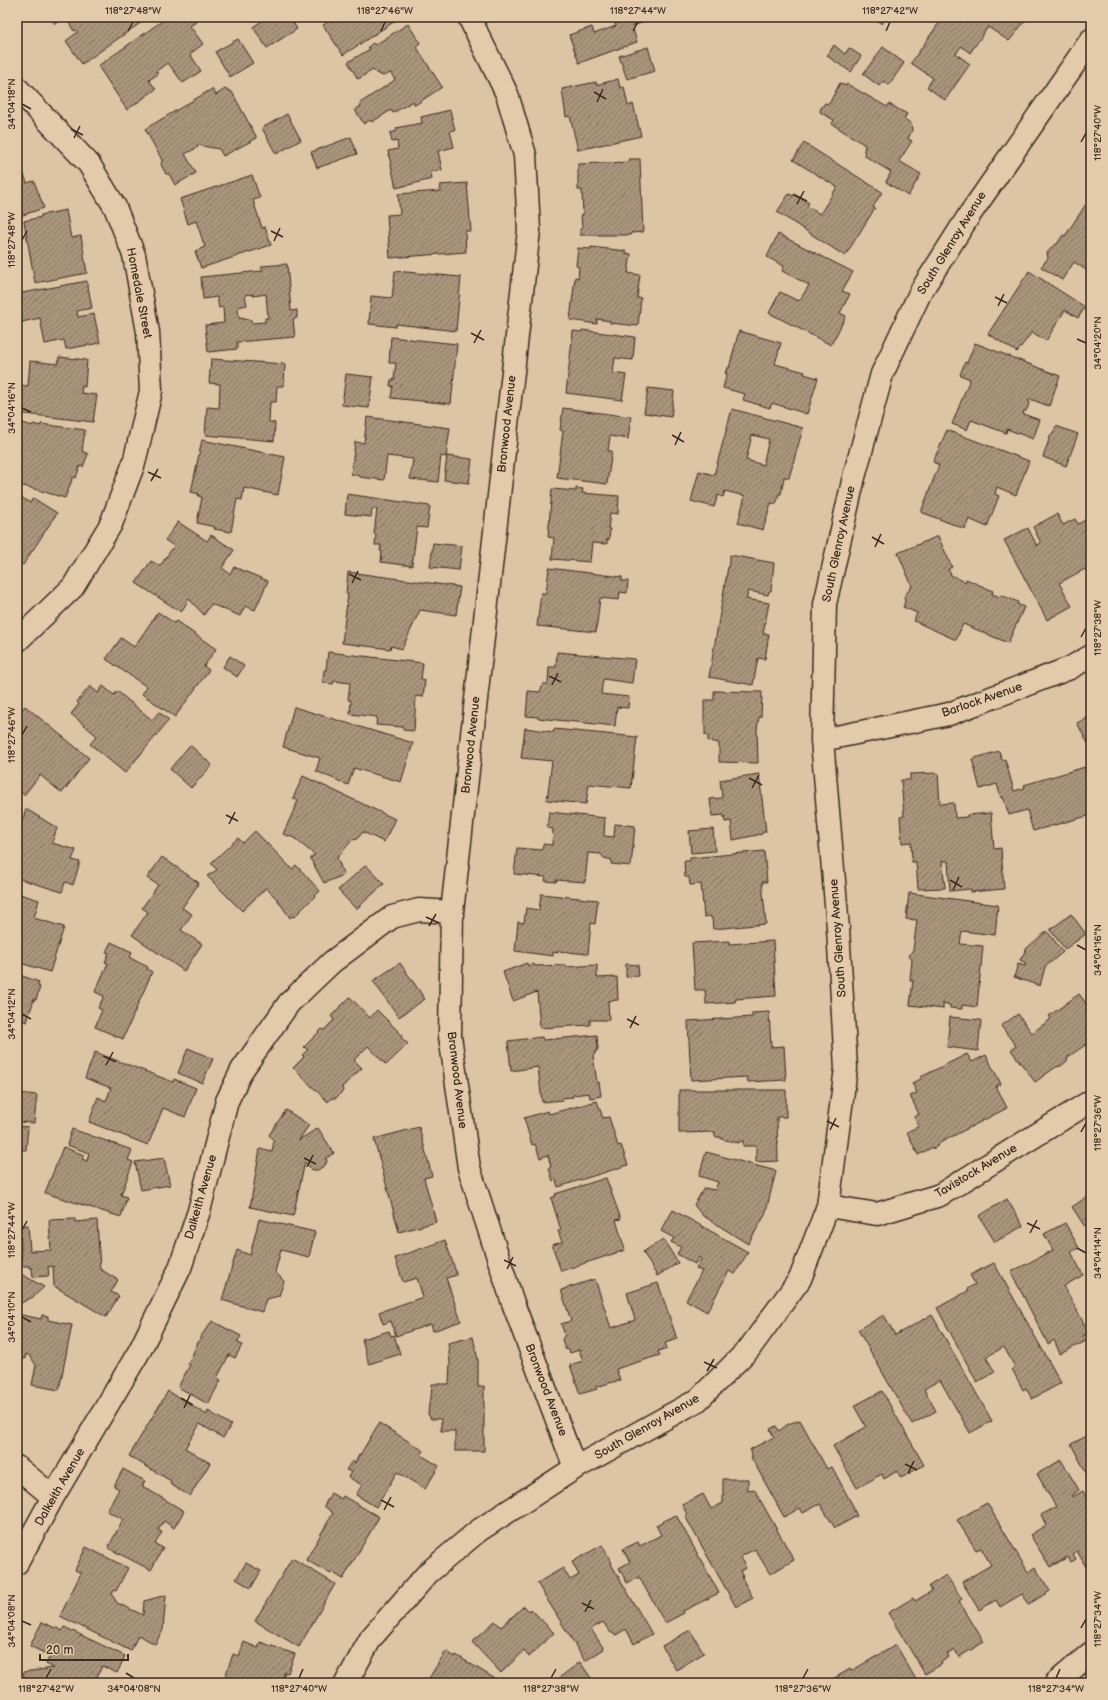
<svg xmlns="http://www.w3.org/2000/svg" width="1108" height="1700" viewBox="0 0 1108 1700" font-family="'Balsamiq Sans',sans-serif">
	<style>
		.building { fill: url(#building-hatch); stroke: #3b2a1e; fill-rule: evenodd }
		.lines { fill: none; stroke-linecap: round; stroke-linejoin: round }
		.minor-casing { stroke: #3b2a1e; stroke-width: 25 }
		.minor { stroke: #e3caab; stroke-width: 22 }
		.ticks { fill: none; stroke: #3b2a1e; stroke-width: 1.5 }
		.labels { text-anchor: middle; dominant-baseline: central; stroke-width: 3.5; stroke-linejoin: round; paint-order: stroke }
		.street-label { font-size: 12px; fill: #3b2a1e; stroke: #e3caab }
		.neatline { fill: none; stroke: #3b2a1e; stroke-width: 1.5 }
		.ticks-label { font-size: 10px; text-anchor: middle; fill: #3b2a1e }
	</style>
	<defs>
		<pattern id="building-hatch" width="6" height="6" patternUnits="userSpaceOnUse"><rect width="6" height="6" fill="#aa947c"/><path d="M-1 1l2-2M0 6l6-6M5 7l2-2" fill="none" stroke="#8c7965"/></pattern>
	</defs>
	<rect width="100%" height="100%" fill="#dcc4a5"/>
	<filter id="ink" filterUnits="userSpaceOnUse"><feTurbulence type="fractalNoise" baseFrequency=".025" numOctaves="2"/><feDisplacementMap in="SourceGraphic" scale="8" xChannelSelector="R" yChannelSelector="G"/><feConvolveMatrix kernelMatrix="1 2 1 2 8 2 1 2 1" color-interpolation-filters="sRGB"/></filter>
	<g filter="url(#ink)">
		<path class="building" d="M 50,17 L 65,17 L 55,24 Z
			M 67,17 L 145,17 L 146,19 L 82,64 L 66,41 L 78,32 L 76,30 L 74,31 L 67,20 L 68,19 Z
			M 168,17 L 192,17 L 196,22 L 190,26 L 203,44 L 190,54 L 201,71 L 183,83 L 168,63 L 156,71 L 158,74 L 149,80 L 156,89 L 127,110 L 98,66 Z
			M 268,17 L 290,17 L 297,29 L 267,48 L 253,27 Z
			M 336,17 L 396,17 L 398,19 L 343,55 L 323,25 Z
			M 613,17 L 642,17 L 644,22 L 632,26 L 637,42 L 579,63 L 569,35 L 592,27 L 594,34 L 616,26 Z
			M 872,17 L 886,17 L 882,24 Z
			M 943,17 L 1028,17 L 1009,41 L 988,27 L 970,53 L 961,46 L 956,54 L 970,64 L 945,100 L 927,87 L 933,78 L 911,63 Z
			M 408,24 L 420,43 L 416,46 L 442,87 L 415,105 L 413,101 L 393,113 L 391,110 L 372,122 L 370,120 L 364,124 L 355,110 L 361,106 L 360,103 L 395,80 L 391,73 L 383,76 L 376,73 L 373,70 L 358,79 L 348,62 L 370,49 L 368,47 L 373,43 L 375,45 Z
			M 238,39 L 253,63 L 230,77 L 215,52 Z
			M 834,45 L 845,54 L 849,48 L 861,56 L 851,72 L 827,56 Z
			M 648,47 L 655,71 L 627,79 L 619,56 Z
			M 883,47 L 904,63 L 889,85 L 883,81 L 879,86 L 863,74 Z
			M 618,79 L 620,88 L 624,87 L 628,106 L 633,104 L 641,136 L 578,150 L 570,116 L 566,117 L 562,89 L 596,82 L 596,85 Z
			M 840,83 L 846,86 L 847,84 L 887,107 L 889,104 L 907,114 L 904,119 L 911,123 L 912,130 L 908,139 L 912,141 L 899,161 L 921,174 L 908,196 L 886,182 L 891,172 L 865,156 L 864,151 L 865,145 L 832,124 L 834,120 L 820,112 L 821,108 L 825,103 L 829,104 Z
			M 212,89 L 216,95 L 225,89 L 232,92 L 257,138 L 223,156 L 219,149 L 197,145 L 198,147 L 185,154 L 196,173 L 175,185 L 169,174 L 166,174 L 161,165 L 162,160 L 145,129 Z
			M 450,110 L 455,130 L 450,131 L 454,147 L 438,151 L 442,170 L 431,172 L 432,179 L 396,188 L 388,151 L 398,149 L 397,141 L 392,142 L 390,133 L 397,131 L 396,128 L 422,123 L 421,117 Z
			M 287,114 L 301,140 L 276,154 L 262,128 Z
			M 351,137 L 357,154 L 317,168 L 311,152 Z
			M 804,143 L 882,192 L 873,207 L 875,208 L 845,256 L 777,212 L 789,194 L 793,196 L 794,194 L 809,203 L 807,206 L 820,214 L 837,187 L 793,160 Z
			M 17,156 L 27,183 L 34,181 L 44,208 L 17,217 Z
			M 629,159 L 640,159 L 643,232 L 631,233 L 631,235 L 580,235 L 580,229 L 582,229 L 581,215 L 583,215 L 582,190 L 578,190 L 578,164 L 629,162 Z
			M 252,175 L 260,198 L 253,200 L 262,228 L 265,227 L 271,245 L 201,268 L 195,251 L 205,247 L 196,221 L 188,224 L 180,199 Z
			M 467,183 L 471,231 L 465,231 L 466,252 L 390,258 L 387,215 L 400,214 L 398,194 L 441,191 L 440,185 Z
			M 1086,204 L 1091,207 L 1091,273 L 1074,262 L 1062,280 L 1041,267 L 1048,258 L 1047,253 L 1053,246 L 1057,244 L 1063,235 L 1065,236 Z
			M 66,210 L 71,238 L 81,236 L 87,273 L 35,283 L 24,221 L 41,217 L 41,215 Z
			M 778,234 L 853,272 L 842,291 L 850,294 L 840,313 L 846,316 L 831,345 L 769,313 L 780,292 L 798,301 L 799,300 L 800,300 L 809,285 L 782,271 L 784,266 L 767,257 Z
			M 591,247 L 626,251 L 625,253 L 631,254 L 628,273 L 640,275 L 637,298 L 641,298 L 638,326 L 610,323 L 610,321 L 597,319 L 597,324 L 570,320 L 575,277 L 578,278 L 579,267 L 576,266 L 578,248 L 591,249 Z
			M 287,264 L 291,311 L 297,310 L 297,318 L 293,319 L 295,337 L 237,342 L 237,349 L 208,352 L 205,325 L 224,323 L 223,307 L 219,308 L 217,297 L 203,299 L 201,277 L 262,271 L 262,266 ZM 253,294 L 253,296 L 266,294 L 268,318 L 265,318 L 265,322 L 252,323 L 251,320 L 239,318 L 238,307 L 247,305 L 245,295 Z
			M 395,271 L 461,277 L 456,331 L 396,324 L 396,327 L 369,324 L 371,296 L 392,298 Z
			M 1029,271 L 1085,307 L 1078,318 L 1065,310 L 1046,341 L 1032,332 L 1017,352 L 988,334 Z
			M 87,281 L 92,308 L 77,311 L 78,317 L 94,314 L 100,343 L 66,349 L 64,340 L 45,344 L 40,318 L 17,323 L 17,294 Z
			M 582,330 L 635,337 L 633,360 L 615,358 L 613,373 L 626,375 L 622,400 L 566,393 L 573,331 L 582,332 Z
			M 739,331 L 781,343 L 775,364 L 805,372 L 804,374 L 818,378 L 807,414 L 772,403 L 770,408 L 743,400 L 745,394 L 723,388 L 727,373 L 725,373 L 727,368 L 729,368 Z
			M 391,337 L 457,344 L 451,404 L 391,398 L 393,386 L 390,386 L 391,380 L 394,380 L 396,363 L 389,363 Z
			M 975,343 L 1060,376 L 1049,406 L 1030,399 L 1028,401 L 1030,402 L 1026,411 L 1024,411 L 1023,414 L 1040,420 L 1033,439 L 1007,429 L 1006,433 L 971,420 L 967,430 L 952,424 L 970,379 L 960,375 L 965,362 L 967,363 Z
			M 59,357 L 87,360 L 85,387 L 82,386 L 81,393 L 97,395 L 93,422 L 17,413 L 17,385 L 28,386 L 30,361 L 58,364 Z
			M 211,359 L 285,364 L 284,386 L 277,386 L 276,402 L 270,402 L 269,422 L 275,423 L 274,441 L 205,435 L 207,407 L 219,408 L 220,384 L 209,383 Z
			M 346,374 L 373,377 L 369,408 L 342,405 Z
			M 648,388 L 674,391 L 671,417 L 644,413 Z
			M 563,408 L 631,417 L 628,439 L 610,436 L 608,451 L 612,451 L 607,484 L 557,478 L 563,431 L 560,430 Z
			M 732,409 L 803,428 L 789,478 L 784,477 L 781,494 L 779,494 L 776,504 L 771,503 L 763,530 L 738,523 L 745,496 L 725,491 L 723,497 L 718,495 L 714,507 L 691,501 L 699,471 L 714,475 ZM 752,435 L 769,439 L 763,465 L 746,460 Z
			M 367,417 L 450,428 L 446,457 L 441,456 L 438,482 L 410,479 L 413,459 L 387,456 L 384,480 L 360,477 L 360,476 L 351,474 L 355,442 L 364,443 Z
			M 20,422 L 32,426 L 33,424 L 40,426 L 41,424 L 85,430 L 82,451 L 88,454 L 83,467 L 80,466 L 76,478 L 73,477 L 65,498 L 17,484 L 17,433 Z
			M 1056,426 L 1078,434 L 1066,466 L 1043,457 L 1051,434 L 1053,434 Z
			M 947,430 L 1029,461 L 1016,495 L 997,487 L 995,494 L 999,496 L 987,527 L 969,519 L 965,529 L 921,512 L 939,465 L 933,462 Z
			M 202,440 L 285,457 L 278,495 L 244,488 L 242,500 L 237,499 L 231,532 L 214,529 L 215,527 L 197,523 L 202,497 L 198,496 L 199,494 L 191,492 Z
			M 447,456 L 472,459 L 469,483 L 444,480 Z
			M 576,488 L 583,489 L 582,493 L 619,496 L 618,514 L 610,513 L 608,529 L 610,529 L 609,540 L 607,539 L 607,544 L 592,543 L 590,562 L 552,559 L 554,538 L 548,537 L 552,489 L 576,491 Z
			M 347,494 L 430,506 L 427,528 L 417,527 L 412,566 L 381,562 L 382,551 L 380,551 L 381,545 L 375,545 L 376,534 L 374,534 L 377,509 L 372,509 L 371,517 L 345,514 Z
			M 21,497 L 30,503 L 33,498 L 57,513 L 23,565 L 17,561 L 17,499 L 19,500 Z
			M 1057,514 L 1063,525 L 1075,519 L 1078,524 L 1091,517 L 1091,579 L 1085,569 L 1059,583 L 1072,606 L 1047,620 L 1004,540 L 1028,528 L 1037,546 L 1041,543 L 1033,527 Z
			M 178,522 L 207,541 L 211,535 L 234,550 L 222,568 L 230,574 L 234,567 L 268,581 L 255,610 L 245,606 L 240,616 L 211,604 L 204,615 L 189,599 L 181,612 L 136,583 L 151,561 L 160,566 L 174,546 L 165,540 Z
			M 938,536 L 952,567 L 948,569 L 951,575 L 965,582 L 966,579 L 993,591 L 992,594 L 1000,597 L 1001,595 L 1018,602 L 1017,604 L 1024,607 L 1008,643 L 963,624 L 956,640 L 914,621 L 917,613 L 903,607 L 905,602 L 904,597 L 912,586 L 898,553 Z
			M 433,543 L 462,546 L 459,570 L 430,567 Z
			M 730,555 L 774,563 L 771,591 L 769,591 L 768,595 L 748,591 L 747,597 L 746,599 L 769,603 L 763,634 L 769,634 L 765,659 L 758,658 L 753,685 L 709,677 Z
			M 549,568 L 622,577 L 622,581 L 628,581 L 627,593 L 620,592 L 619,600 L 600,598 L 596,632 L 537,626 L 541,593 L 546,593 Z
			M 348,572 L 460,587 L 456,615 L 420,610 L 402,649 L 391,646 L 390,649 L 342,643 L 348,594 L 346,594 Z
			M 158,612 L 174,623 L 176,621 L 216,649 L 204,666 L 209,670 L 175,717 L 142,694 L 147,687 L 106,659 L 121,638 L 134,647 Z
			M 328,652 L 423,663 L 421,679 L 425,680 L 423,697 L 416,696 L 414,731 L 403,730 L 403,727 L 376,725 L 377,717 L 350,714 L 351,700 L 348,700 L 350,683 L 334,681 L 333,684 L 323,683 L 324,670 L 326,670 Z
			M 557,652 L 635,659 L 632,683 L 603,679 L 601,694 L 629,697 L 628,708 L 617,707 L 615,726 L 537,718 L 538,717 L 526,716 L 528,691 L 540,692 L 543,684 L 548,684 L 549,667 L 556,667 Z
			M 230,656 L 244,666 L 237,677 L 223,667 Z
			M 90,686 L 98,693 L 103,686 L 114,695 L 117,691 L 152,720 L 159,712 L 169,720 L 125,773 L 90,744 L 97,736 L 71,714 L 79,704 L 77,702 Z
			M 714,691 L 762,692 L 761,717 L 759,717 L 757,729 L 758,763 L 719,762 L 719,743 L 708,741 L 708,736 L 705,735 L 705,723 L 704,723 L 704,700 L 714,700 Z
			M 25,706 L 89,758 L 62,793 L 40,775 L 24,795 L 17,789 L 17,716 Z
			M 294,707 L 413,743 L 401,782 L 354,768 L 348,785 L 316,771 L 320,758 L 283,747 Z
			M 1091,716 L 1091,749 L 1077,723 Z
			M 525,728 L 554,732 L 554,729 L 637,737 L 631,788 L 589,784 L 586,804 L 547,800 L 552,761 L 521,758 Z
			M 190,745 L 212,765 L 191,788 L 170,769 Z
			M 999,751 L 1002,760 L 1005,759 L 1014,791 L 1025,788 L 1024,785 L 1085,767 L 1091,789 L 1091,815 L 1033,831 L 1027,810 L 1009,815 L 1003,797 L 1001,798 L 997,784 L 980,789 L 972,759 Z
			M 938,773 L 940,804 L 954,803 L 955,818 L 967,817 L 967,815 L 991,813 L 994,849 L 1001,848 L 1004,889 L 971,892 L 971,889 L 950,891 L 948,861 L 942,861 L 945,888 L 918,889 L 916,862 L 912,862 L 911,842 L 902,843 L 900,817 L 904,816 L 901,780 L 910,780 L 910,774 Z
			M 759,774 L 766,832 L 762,832 L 762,834 L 733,840 L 731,821 L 725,822 L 724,815 L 712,816 L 710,799 L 722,798 L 720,780 Z
			M 303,776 L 395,819 L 384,842 L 363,832 L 356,840 L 353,839 L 337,858 L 344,875 L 324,883 L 310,858 L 315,855 L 294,838 L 283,834 L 298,801 L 293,798 Z
			M 26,809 L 57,828 L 52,843 L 76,850 L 72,860 L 80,862 L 73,885 L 65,882 L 62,892 L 17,878 L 17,830 L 19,830 Z
			M 549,812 L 605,818 L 604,836 L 614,837 L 615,824 L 635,826 L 631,866 L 611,864 L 612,860 L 604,858 L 601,854 L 588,853 L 585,882 L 556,880 L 556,882 L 545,881 L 546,877 L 514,874 L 517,848 L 542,850 L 543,844 L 552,845 L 553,829 L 547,828 Z
			M 713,829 L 715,851 L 691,853 L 689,831 Z
			M 255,831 L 292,869 L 296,865 L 320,891 L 294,917 L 292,916 L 290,918 L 277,899 L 266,888 L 242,911 L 207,876 L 217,870 L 211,863 L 238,838 L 243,843 Z
			M 764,851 L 767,882 L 762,882 L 766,924 L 713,929 L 712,918 L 711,918 L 710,916 L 704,917 L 701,884 L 690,885 L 689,877 L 685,877 L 684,861 L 690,861 L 690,858 Z
			M 162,857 L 199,883 L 182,908 L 192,914 L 181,930 L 202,944 L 184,971 L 132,935 L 148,912 L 142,908 L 158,885 L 147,878 Z
			M 366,865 L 384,884 L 356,909 L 338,890 Z
			M 17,893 L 39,900 L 34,918 L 64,927 L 50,972 L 17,962 Z
			M 909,893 L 998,905 L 995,935 L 962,931 L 960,944 L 983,946 L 977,1007 L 962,1005 L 962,1009 L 950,1008 L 950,1005 L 943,1003 L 943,1009 L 910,1005 L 913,980 L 910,980 L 912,960 L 909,956 L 911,952 L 913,950 L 917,920 L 906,919 Z
			M 541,894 L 598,900 L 595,924 L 591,923 L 588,954 L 558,951 L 558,953 L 553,952 L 553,956 L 515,951 L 518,922 L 524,923 L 526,908 L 539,910 Z
			M 1071,914 L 1086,934 L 1065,949 L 1050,930 Z
			M 1047,931 L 1063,952 L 1045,967 L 1040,986 L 1014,977 L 1018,964 L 1025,966 L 1026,963 L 1020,960 L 1027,948 Z
			M 729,941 L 729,944 L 773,941 L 776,996 L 736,999 L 735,1002 L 706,1004 L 705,990 L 695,990 L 692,943 Z
			M 111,942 L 132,952 L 130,958 L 148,967 L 147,969 L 152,972 L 123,1039 L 95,1027 L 102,1010 L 98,1008 L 104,996 L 95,992 L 108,963 L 105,962 L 109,953 L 106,952 Z
			M 400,963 L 425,999 L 399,1017 L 373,981 Z
			M 527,963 L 528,966 L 534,964 L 535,966 L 566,965 L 566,967 L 597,965 L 597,978 L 617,977 L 618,1000 L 608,1001 L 609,1020 L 590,1020 L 590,1025 L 540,1028 L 537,992 L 513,1001 L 503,972 Z
			M 626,964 L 638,965 L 639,976 L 626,977 Z
			M 17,974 L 39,982 L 38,986 L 40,987 L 36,1000 L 34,999 L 27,1022 L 17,1019 Z
			M 1079,994 L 1091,1010 L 1091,1041 L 1068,1057 L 1067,1061 L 1061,1066 L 1056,1067 L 1035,1082 L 1011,1050 L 1016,1046 L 1001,1026 L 1018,1014 L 1032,1033 L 1051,1019 L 1049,1016 Z
			M 350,997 L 370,1018 L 377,1010 L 402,1035 L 401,1037 L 408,1044 L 386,1065 L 368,1046 L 354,1060 L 362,1068 L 342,1087 L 343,1091 L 336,1098 L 332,1098 L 328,1102 L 293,1068 L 304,1057 L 302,1055 L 308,1050 L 304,1047 L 322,1029 L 324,1030 L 334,1020 L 331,1016 Z
			M 769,1012 L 771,1047 L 784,1046 L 786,1080 L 748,1082 L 747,1077 L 691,1080 L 688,1021 L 752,1017 L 752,1013 Z
			M 950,1017 L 981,1020 L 978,1051 L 947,1047 Z
			M 597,1035 L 598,1049 L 593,1056 L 597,1082 L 599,1082 L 601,1096 L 590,1098 L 589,1093 L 573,1095 L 573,1097 L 561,1098 L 562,1100 L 542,1102 L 538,1067 L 511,1071 L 508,1041 L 542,1037 L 543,1040 Z
			M 188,1048 L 213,1059 L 202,1083 L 178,1073 Z
			M 95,1052 L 173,1082 L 174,1079 L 196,1088 L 185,1117 L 163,1108 L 148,1145 L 89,1122 L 98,1097 L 106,1101 L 111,1088 L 85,1078 Z
			M 967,1054 L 972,1062 L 986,1055 L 1001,1084 L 996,1086 L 1007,1108 L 938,1144 L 939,1145 L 933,1149 L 933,1147 L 918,1155 L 907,1132 L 919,1126 L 914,1117 L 919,1114 L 910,1096 L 917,1093 L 912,1083 L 921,1079 L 921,1077 Z
			M 679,1090 L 786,1090 L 786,1117 L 777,1117 L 778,1161 L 756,1162 L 756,1146 L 743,1146 L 743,1141 L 740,1141 L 739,1143 L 721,1139 L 721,1137 L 715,1137 L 715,1132 L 679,1133 Z
			M 17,1093 L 37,1095 L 34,1123 L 17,1122 Z
			M 597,1101 L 603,1118 L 609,1117 L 618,1146 L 621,1145 L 628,1165 L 558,1187 L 556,1180 L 553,1181 L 549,1168 L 551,1167 L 548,1155 L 540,1158 L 535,1144 L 532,1145 L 524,1118 L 548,1111 L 549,1114 Z
			M 286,1110 L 309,1125 L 299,1140 L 318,1128 L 334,1153 L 325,1159 L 327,1160 L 326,1164 L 318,1170 L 312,1170 L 305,1162 L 293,1216 L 250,1207 L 260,1149 L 272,1152 L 274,1141 L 269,1135 Z
			M 17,1126 L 28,1127 L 26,1150 L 17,1150 Z
			M 419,1127 L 432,1176 L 424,1178 L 436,1222 L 399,1232 L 374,1139 Z
			M 72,1129 L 132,1150 L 128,1160 L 133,1162 L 121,1195 L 127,1197 L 121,1217 L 45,1193 L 63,1147 L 84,1155 L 82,1159 L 87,1161 L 89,1153 L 67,1145 Z
			M 706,1152 L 776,1171 L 765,1215 L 748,1244 L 702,1215 L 694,1205 L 704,1188 L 715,1190 L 718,1182 L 699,1176 Z
			M 164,1158 L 170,1185 L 141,1190 L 135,1162 Z
			M 606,1178 L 621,1219 L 616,1220 L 625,1250 L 561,1271 L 552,1245 L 562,1242 L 558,1231 L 561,1230 L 551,1198 L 556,1196 L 555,1194 Z
			M 1091,1194 L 1091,1236 L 1072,1207 Z
			M 1007,1199 L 1023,1226 L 995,1242 L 979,1216 Z
			M 673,1210 L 748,1252 L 735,1274 L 729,1271 L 707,1312 L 686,1300 L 702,1271 L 696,1269 L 701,1259 L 699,1257 L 695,1264 L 677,1254 L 681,1247 L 671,1242 L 674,1238 L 661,1231 Z
			M 75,1219 L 75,1222 L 97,1220 L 100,1269 L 118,1280 L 111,1292 L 119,1296 L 106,1317 L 54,1286 L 53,1266 L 48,1267 L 49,1276 L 33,1277 L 32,1268 L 29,1268 L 29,1266 L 22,1266 L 20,1226 L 28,1225 L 30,1251 L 51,1250 L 49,1220 Z
			M 259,1219 L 315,1232 L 309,1257 L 281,1250 L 275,1272 L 284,1281 L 279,1296 L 266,1299 L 262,1312 L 222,1300 L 237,1250 L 250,1255 Z
			M 1065,1223 L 1079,1248 L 1071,1252 L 1083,1275 L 1064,1286 L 1089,1333 L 1083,1336 L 1086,1341 L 1060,1354 L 1054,1340 L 1048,1344 L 1011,1272 L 1053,1250 L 1044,1234 Z
			M 663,1239 L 678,1263 L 657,1276 L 643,1252 Z
			M 445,1240 L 457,1275 L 446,1278 L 461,1321 L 433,1331 L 431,1324 L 396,1336 L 391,1321 L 383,1324 L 379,1312 L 423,1297 L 417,1278 L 403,1282 L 395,1258 Z
			M 994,1263 L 1061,1383 L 1032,1399 L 1026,1388 L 1023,1390 L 1012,1369 L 1015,1367 L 1004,1347 L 986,1357 L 995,1372 L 977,1382 L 937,1308 L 968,1291 L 967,1289 L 975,1284 L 970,1275 Z
			M 23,1275 L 44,1287 L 33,1297 L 17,1305 L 17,1278 Z
			M 595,1279 L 611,1328 L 635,1320 L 627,1293 L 658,1283 L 677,1339 L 665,1343 L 667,1348 L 658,1351 L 660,1355 L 616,1369 L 620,1380 L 596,1387 L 597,1389 L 580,1394 L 570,1365 L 583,1361 L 579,1350 L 570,1353 L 569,1350 L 565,1349 L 562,1339 L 565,1335 L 561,1324 L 571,1321 L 561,1290 Z
			M 17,1314 L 41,1319 L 42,1315 L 48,1316 L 48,1320 L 72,1325 L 59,1390 L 32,1385 L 36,1365 L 30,1356 L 26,1354 L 25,1359 L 17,1357 Z
			M 884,1315 L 895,1335 L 932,1315 L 992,1421 L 970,1433 L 940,1380 L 924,1389 L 936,1411 L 912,1424 L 858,1330 Z
			M 212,1321 L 241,1336 L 237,1342 L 242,1345 L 235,1358 L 229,1355 L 217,1378 L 221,1380 L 208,1404 L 178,1387 L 190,1365 L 188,1364 L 201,1336 Z
			M 389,1331 L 391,1336 L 394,1335 L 400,1354 L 369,1364 L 362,1339 Z
			M 473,1337 L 478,1360 L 478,1387 L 484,1386 L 484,1451 L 455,1451 L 455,1431 L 441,1431 L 441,1419 L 431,1419 L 428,1414 L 429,1404 L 431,1398 L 432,1384 L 449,1384 L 450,1362 L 448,1343 Z
			M 168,1391 L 207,1415 L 208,1411 L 231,1425 L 223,1438 L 200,1424 L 185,1448 L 210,1463 L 190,1496 L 170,1484 L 171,1481 L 129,1456 Z
			M 882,1391 L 924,1465 L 901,1478 L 897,1471 L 884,1479 L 882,1474 L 857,1488 L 833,1446 L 866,1427 L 854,1406 Z
			M 800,1420 L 827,1469 L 832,1467 L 854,1508 L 853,1508 L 857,1516 L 835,1528 L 820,1504 L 803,1513 L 800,1508 L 784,1517 L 751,1457 L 753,1457 L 749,1450 L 774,1437 L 770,1429 L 776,1426 L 779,1431 L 788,1424 Z
			M 379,1423 L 424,1451 L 421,1455 L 439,1466 L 425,1489 L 397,1472 L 376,1507 L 356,1495 L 362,1485 L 348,1477 L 351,1472 L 346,1470 L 352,1461 L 355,1463 L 359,1455 L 360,1455 Z
			M 1087,1436 L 1091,1443 L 1091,1482 L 1071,1444 Z
			M 1061,1460 L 1079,1490 L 1071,1495 L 1072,1497 L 1083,1491 L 1091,1505 L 1091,1571 L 1089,1572 L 1077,1551 L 1073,1554 L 1076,1559 L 1071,1562 L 1068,1557 L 1050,1567 L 1030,1535 L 1046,1525 L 1041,1515 L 1056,1507 L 1037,1474 Z
			M 123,1469 L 145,1481 L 142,1486 L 184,1511 L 174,1528 L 164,1521 L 158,1530 L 162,1532 L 155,1544 L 163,1548 L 151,1570 L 108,1548 L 123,1519 L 107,1511 L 119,1489 L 114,1486 Z
			M 723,1479 L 748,1479 L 748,1490 L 754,1489 L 794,1560 L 770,1574 L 755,1549 L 740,1557 L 746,1568 L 740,1571 L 743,1577 L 742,1578 L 753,1598 L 736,1607 L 685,1516 L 687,1514 L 682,1505 L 703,1494 L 711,1509 L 723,1503 Z
			M 331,1493 L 341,1499 L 343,1496 L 379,1517 L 343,1579 L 332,1572 L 331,1574 L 306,1560 L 333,1513 L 324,1506 Z
			M 987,1503 L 1028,1572 L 1035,1567 L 1050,1591 L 1029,1604 L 1022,1594 L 1000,1607 L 996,1600 L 979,1610 L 962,1582 L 991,1565 L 981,1548 L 976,1550 L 957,1520 Z
			M 676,1515 L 719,1593 L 683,1611 L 684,1613 L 665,1623 L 639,1577 L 627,1583 L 619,1568 L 630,1562 L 623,1549 L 638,1542 L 640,1546 L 661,1535 L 656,1525 Z
			M 602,1545 L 612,1563 L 611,1564 L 652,1634 L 634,1644 L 626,1629 L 616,1635 L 610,1632 L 603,1622 L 591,1629 L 604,1649 L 585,1661 L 537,1583 L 563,1568 L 570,1580 L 579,1575 L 572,1562 Z
			M 86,1547 L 128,1568 L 116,1591 L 114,1590 L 112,1594 L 117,1603 L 143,1615 L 144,1601 L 166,1595 L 163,1630 L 155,1644 L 138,1635 L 131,1651 L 60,1616 L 81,1573 L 75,1570 Z
			M 292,1558 L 335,1584 L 299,1647 L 255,1621 Z
			M 246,1563 L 261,1571 L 251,1588 L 236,1579 Z
			M 946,1575 L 962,1599 L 959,1601 L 984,1642 L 959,1657 L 955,1650 L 947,1654 L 949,1657 L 941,1662 L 942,1664 L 925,1674 L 888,1613 L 913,1598 L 915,1601 L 932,1591 L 929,1586 Z
			M 524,1606 L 529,1611 L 531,1609 L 554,1633 L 529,1657 L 524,1651 L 501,1673 L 472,1642 L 495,1621 L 501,1627 Z
			M 42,1622 L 55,1628 L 55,1627 L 62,1631 L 64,1627 L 125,1656 L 117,1673 L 102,1666 L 94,1683 L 25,1683 L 23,1672 L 54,1668 L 46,1664 L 50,1656 L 30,1646 Z
			M 690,1630 L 704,1653 L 676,1670 L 662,1646 Z
			M 244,1642 L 258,1648 L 260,1642 L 295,1654 L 288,1673 L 285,1672 L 281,1683 L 223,1683 L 233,1654 L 239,1656 Z
			M 896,1645 L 918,1683 L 836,1683 L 833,1679 L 850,1669 L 851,1671 Z
			M 446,1651 L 455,1657 L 456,1655 L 502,1683 L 426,1683 Z
			M 580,1662 L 593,1681 L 591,1683 L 563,1683 L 559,1678 Z"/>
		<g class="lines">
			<defs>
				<path id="minor" d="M 469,17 L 507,94 L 525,155 L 529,230 L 452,912 L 450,1036 L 469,1168 L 513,1303 L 575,1468
					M 17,88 L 89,164 L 115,207 L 134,255 L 148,332 L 151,391 L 134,463 L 111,524 L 73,587 L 17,641
					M 822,740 L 949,714 L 1070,668 L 1091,656
					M 828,1206 L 877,1214 L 940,1195 L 1091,1101
					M 17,1467 L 53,1497
					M 17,1563 L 53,1497 L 140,1350 L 180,1268 L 199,1211 L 227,1101 L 242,1070 L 289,1003 L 332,962 L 392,917 L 419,910 L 452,912
					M 346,1683 L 371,1638 L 428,1573 L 478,1531 L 575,1468 L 698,1400 L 749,1349 L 800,1279 L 828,1206 L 846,1068 L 838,928 L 822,740 L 825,604 L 854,477 L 882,374 L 921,291 L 970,214 L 1091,40
					M 1056,1683 L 1091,1653"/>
			</defs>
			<use href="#minor" class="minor-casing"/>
			<use href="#minor" class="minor"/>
		</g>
	</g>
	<path class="ticks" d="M 128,31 L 133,22M 381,31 L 385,22M 633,31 L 638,22M 886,31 L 890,22M 594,92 L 606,99M 597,102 L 603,89M 22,104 L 31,109M 71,129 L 83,135M 74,138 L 80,126M 1081,142 L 1086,133M 794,195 L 807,201M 797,204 L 804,191M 271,231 L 283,237M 22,240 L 27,231M 274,241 L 280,228M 995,297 L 1007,303M 998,306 L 1004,294M 471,333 L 484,340M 1077,339 L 1086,343M 474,343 L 481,330M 22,408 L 31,412M 672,435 L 684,442M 675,445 L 681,432M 148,472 L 161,478M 151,481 L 158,469M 872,537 L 884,544M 875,547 L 881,534M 349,574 L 361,580M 352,583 L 358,571M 1081,637 L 1086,628M 549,676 L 561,682M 552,685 L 558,673M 22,735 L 27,726M 749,778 L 762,785M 752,788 L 759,775M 226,815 L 238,821M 229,824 L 235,812M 950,880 L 962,887M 953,890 L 959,877M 426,917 L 439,923M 429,926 L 436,914M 1077,945 L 1086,950M 22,1014 L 31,1019M 627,1019 L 639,1025M 630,1028 L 636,1016M 103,1056 L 116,1062M 106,1065 L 113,1052M 827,1121 L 839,1127M 830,1130 L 836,1118M 1081,1132 L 1086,1123M 304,1158 L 316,1164M 307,1167 L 313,1155M 1027,1223 L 1040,1229M 22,1230 L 27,1221M 1030,1233 L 1037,1220M 1077,1248 L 1086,1253M 504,1260 L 516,1266M 507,1269 L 513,1257M 22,1317 L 31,1322M 704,1362 L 717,1368M 707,1371 L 714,1359M 181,1398 L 193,1405M 184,1408 L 190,1395M 905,1464 L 917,1470M 908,1473 L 914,1461M 381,1500 L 394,1507M 384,1510 L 391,1497M 582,1603 L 594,1609M 585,1612 L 591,1600M 22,1621 L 31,1625M 1081,1628 L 1086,1619M 126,1673 L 134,1678M 46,1678 L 51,1669M 299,1678 L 303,1669M 551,1678 L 556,1669M 803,1678 L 808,1669M 1056,1678 L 1060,1669"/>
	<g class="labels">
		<g class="street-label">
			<text transform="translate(952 243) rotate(-58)">South Glenroy Avenue</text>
			<text transform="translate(139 293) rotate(79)">Homedale Street</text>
			<text transform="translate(507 424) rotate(-84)">Bronwood Avenue</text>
			<text transform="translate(839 544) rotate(-78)">South Glenroy Avenue</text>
			<text transform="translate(982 700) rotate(-19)">Barlock Avenue</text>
			<text transform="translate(471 745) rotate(-84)">Bronwood Avenue</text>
			<text transform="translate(838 938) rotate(-94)">South Glenroy Avenue</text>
			<text transform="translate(457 1080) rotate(83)">Bronwood Avenue</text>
			<text transform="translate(976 1171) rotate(-31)">Tavistock Avenue</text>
			<text transform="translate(201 1197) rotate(-74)">Dalkeith Avenue</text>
			<text transform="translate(546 1390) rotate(69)">Bronwood Avenue</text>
			<text transform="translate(647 1427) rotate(-30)">South Glenroy Avenue</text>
			<text transform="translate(60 1487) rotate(-60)">Dalkeith Avenue</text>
		</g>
	</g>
	<rect width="1108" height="1700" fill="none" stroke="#e3caab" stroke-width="44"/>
	<path d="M40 1654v6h88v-6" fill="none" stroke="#3b2a1e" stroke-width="2"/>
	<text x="46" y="1654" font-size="12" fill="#3b2a1e" stroke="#e3caab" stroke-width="3" paint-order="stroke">20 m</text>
	<rect x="22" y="22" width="1064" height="1656" class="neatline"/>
	<g class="ticks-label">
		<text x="133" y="14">118°27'48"W</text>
		<text x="385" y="14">118°27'46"W</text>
		<text x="638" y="14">118°27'44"W</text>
		<text x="890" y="14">118°27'42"W</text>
		<text transform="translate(11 104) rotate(-90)" y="4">34°04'18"N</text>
		<text transform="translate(1097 133) rotate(-90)" y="4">118°27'40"W</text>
		<text transform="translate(11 240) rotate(-90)" y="4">118°27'48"W</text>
		<text transform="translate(1097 343) rotate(-90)" y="4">34°04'20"N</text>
		<text transform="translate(11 408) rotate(-90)" y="4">34°04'16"N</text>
		<text transform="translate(1097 628) rotate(-90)" y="4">118°27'38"W</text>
		<text transform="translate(11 735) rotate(-90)" y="4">118°27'46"W</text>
		<text transform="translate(1097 950) rotate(-90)" y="4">34°04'16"N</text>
		<text transform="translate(11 1014) rotate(-90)" y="4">34°04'12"N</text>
		<text transform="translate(1097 1123) rotate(-90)" y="4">118°27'36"W</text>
		<text transform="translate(11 1230) rotate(-90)" y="4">118°27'44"W</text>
		<text transform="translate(1097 1253) rotate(-90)" y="4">34°04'14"N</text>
		<text transform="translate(11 1317) rotate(-90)" y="4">34°04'10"N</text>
		<text transform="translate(1097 1619) rotate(-90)" y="4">118°27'34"W</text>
		<text transform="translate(11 1621) rotate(-90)" y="4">34°04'08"N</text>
		<text x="46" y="1692">118°27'42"W</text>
		<text x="134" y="1692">34°04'08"N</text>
		<text x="299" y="1692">118°27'40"W</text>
		<text x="551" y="1692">118°27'38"W</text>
		<text x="803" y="1692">118°27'36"W</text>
		<text x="1056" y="1692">118°27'34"W</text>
	</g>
</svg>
